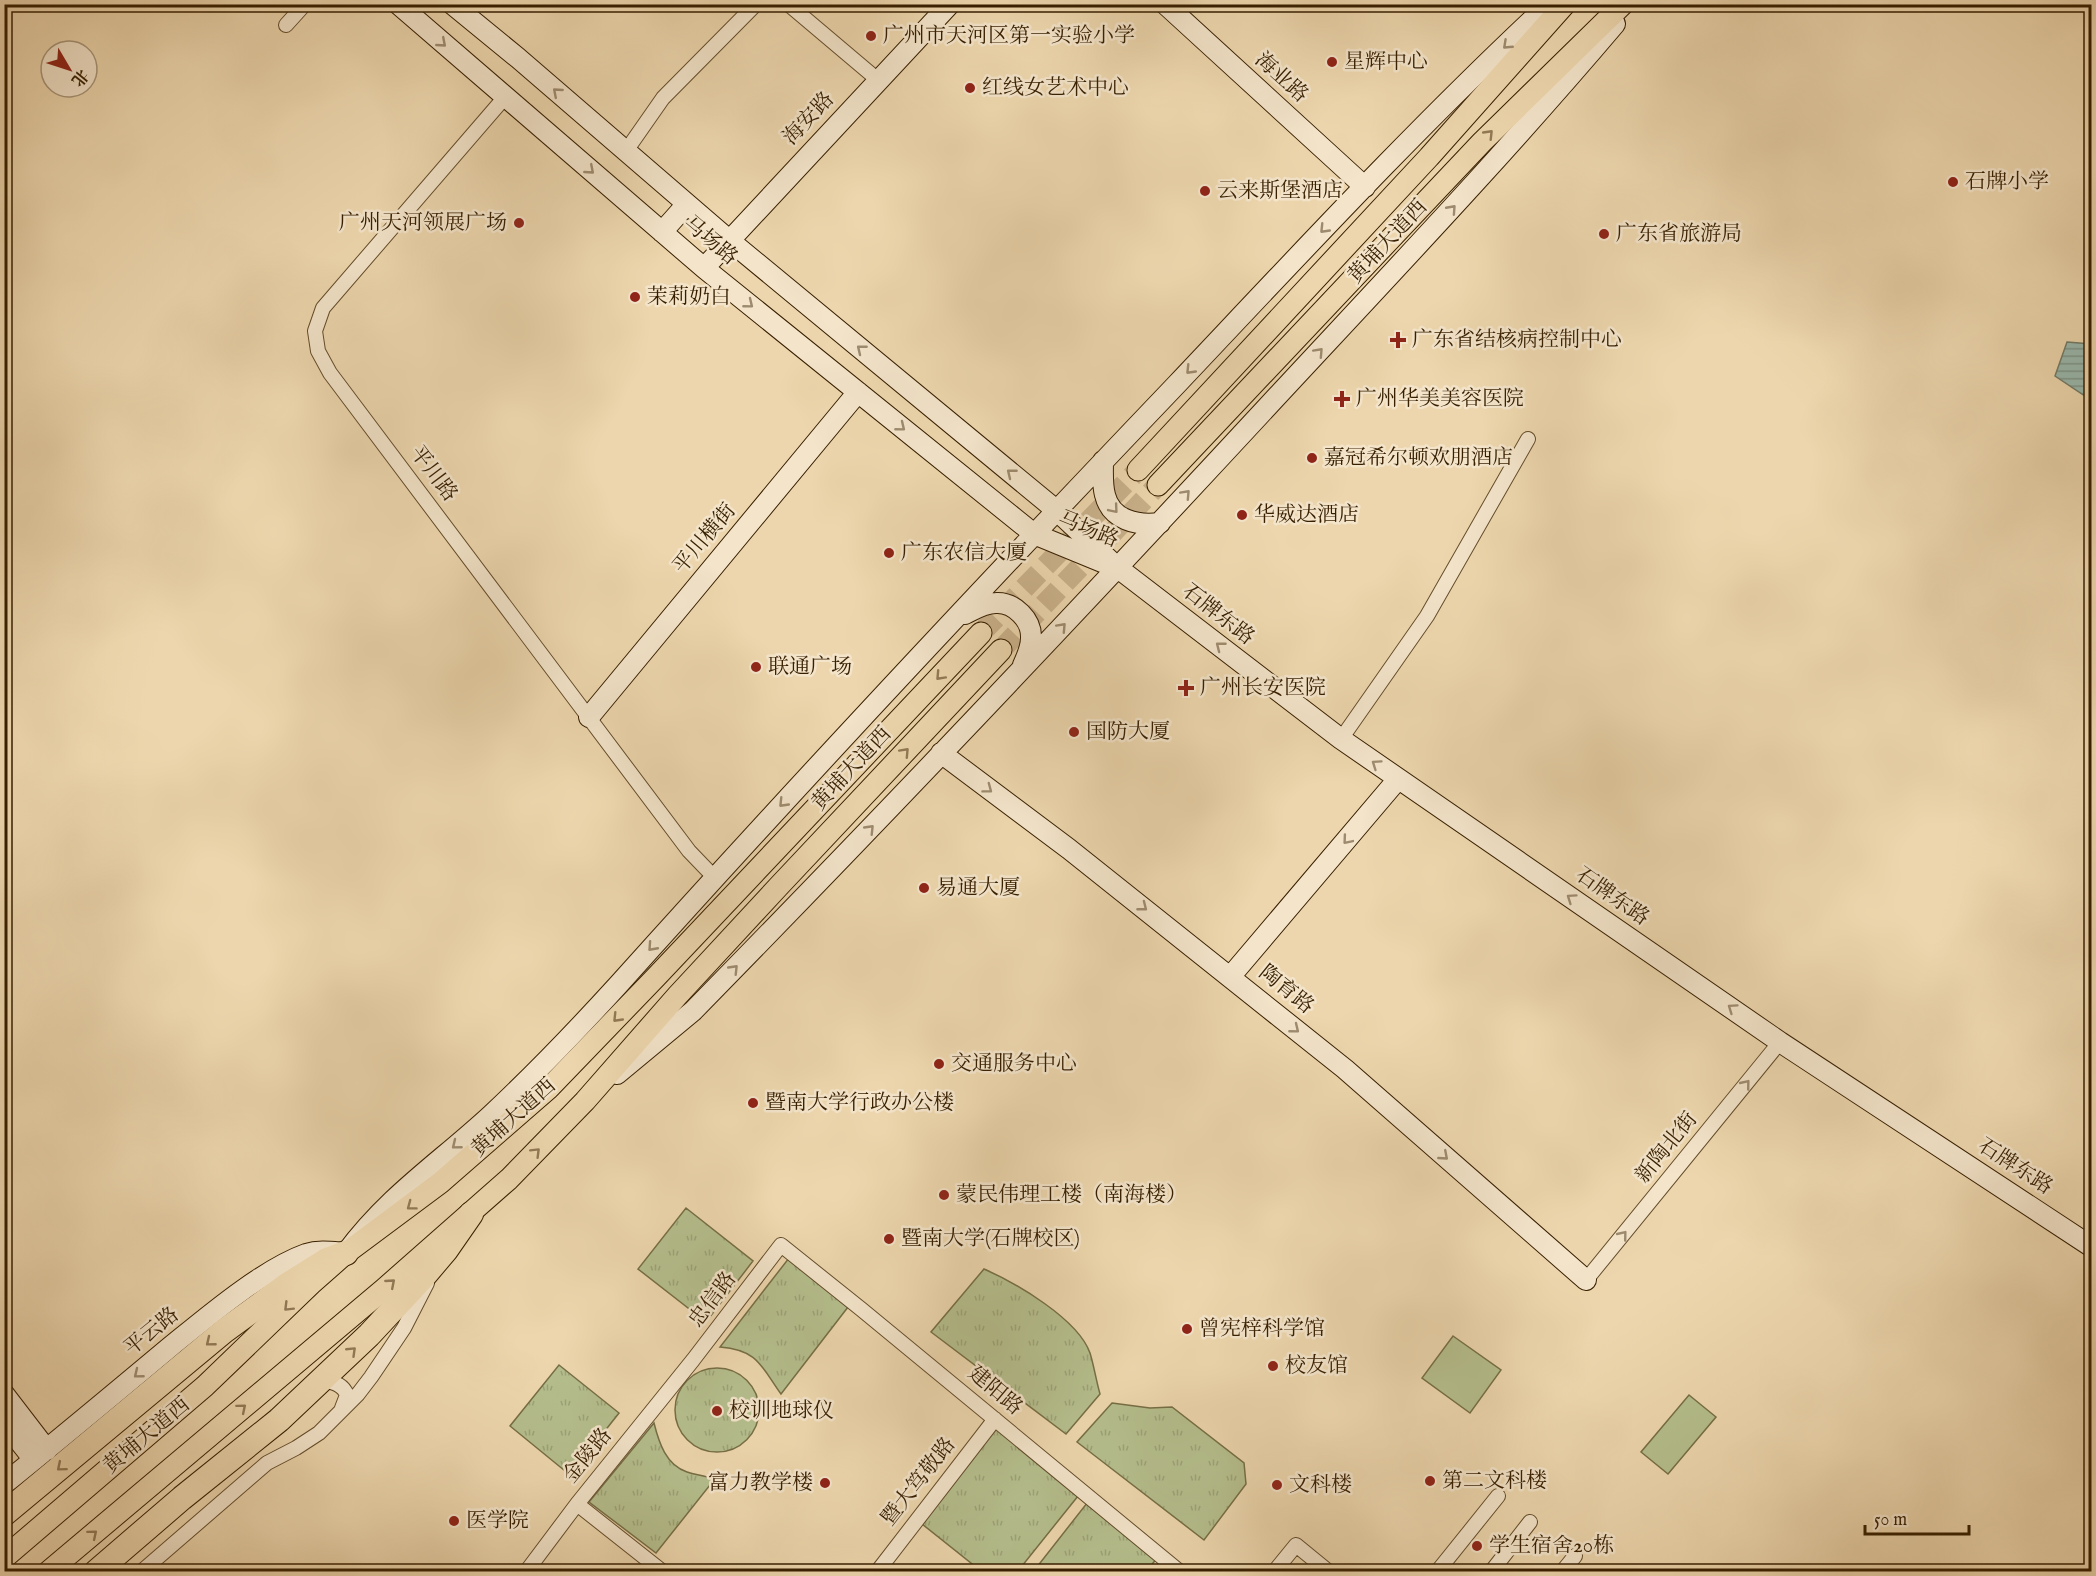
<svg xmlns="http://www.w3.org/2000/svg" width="2096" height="1576" viewBox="0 0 2096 1576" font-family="'IM FELL English','Noto Serif SC',serif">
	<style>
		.grass { fill: url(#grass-tufts); stroke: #766e46; stroke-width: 1.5 }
		.garden { fill: #b5be8d; stroke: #766e46; stroke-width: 1.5 }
		.water { fill: url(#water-rules); stroke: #727b68; stroke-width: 1.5 }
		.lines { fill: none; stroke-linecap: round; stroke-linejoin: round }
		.primary-tunnel { stroke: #c9b18a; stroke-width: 21; stroke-dasharray: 21 10; stroke-linecap: butt }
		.street-casing { stroke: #644d2b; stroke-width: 16 }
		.secondary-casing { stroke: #371f00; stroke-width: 22 }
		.primary-casing { stroke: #371f00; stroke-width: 23 }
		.highway-casing { stroke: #371f00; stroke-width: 26 }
		.street { stroke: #f3e4ca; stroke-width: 14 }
		.secondary { stroke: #f3e4ca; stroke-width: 20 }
		.primary { stroke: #edd6ad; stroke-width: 21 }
		.highway { stroke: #edd6ad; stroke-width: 24 }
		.oneway { stroke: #9e8b6f }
		.oneway2 { stroke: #927a56 }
		.poi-dot { fill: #8f2418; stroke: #f3e4ca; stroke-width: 2 }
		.labels { text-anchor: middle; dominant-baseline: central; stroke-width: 5; stroke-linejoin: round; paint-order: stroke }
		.poi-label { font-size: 21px; fill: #371f00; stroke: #f3e4ca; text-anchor: start }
		.street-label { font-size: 21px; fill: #371f00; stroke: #f3e4ca }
	</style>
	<defs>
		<pattern id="grass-tufts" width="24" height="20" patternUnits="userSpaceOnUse" patternTransform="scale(1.5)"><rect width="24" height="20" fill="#b5be8d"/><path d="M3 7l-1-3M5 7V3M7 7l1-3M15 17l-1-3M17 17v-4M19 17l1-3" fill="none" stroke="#9ca378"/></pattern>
		<pattern id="water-rules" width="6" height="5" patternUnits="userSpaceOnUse" patternTransform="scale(1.5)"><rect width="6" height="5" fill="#99b9ae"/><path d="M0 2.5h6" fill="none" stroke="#7e968b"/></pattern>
	</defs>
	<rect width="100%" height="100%" fill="#edd6ad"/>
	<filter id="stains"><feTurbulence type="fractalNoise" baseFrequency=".00333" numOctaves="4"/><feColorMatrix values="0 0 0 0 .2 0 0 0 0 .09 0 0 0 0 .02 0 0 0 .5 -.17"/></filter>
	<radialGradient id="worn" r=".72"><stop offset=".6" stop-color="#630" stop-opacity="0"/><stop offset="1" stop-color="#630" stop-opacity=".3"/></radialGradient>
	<path class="grass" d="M 686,1208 L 753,1261 L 706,1322 L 638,1269 Z
		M 789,1258 L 848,1307 L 781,1394 C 761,1366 758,1350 720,1347 Z
		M 984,1269 C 1016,1283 1078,1319 1090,1353 C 1094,1366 1096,1380 1100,1394 L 1066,1434 L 931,1332 Z
		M 559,1365 L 619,1413 L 570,1475 L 510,1426 Z
		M675 1410a42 42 0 1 1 84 0a42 42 0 1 1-84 0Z
		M 1112,1403 L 1150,1408 L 1172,1407 L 1244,1463 L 1246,1484 L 1204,1540 L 1077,1442 Z
		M 995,1419 L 1082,1491 L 1018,1571 L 981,1571 L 917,1520 Z
		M 654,1423 C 659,1443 666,1465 687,1472 C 697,1476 705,1474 714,1480 L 656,1553 L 589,1502 Z
		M 1091,1498 L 1160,1555 L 1146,1571 L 1033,1572 Z"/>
	<path class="garden" d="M 1453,1336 L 1501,1370 L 1470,1413 L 1422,1378 Z
		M 1689,1395 L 1716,1417 L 1668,1474 L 1641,1452 Z"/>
	<path class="water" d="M 2067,342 L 2091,344 L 2091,400 L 2055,376 Z"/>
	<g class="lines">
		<path class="primary-tunnel" d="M 981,633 L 1138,470
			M 1001,650 L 1158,485"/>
		<defs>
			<path id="street" d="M 788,4 L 878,80
				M 286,25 L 305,4
				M 505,97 L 323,308 L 315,331 L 318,351 L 330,373 L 689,851 L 714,877
				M 626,151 L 663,98 L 756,4
				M 1341,739 L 1427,616 L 1528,439
				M 1586,1280 L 1780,1042
				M 320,1381 C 332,1381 343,1384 347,1395 L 342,1408
				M 141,1572 L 267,1463 L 296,1448 L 319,1433 L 358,1394 L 371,1377 L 404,1328 L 427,1283
				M 526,1572 L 577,1504
				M 663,1572 L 577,1504 L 693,1360 L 781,1245 L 861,1309 L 1180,1572
				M 877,1572 L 995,1419
				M 1274,1572 L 1296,1545 L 1329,1572
				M 1437,1572 L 1498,1496
				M 1491,1572 L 1530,1522
				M 1562,1572 L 1575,1556"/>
			<path id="secondary" d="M 398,4 L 704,268 L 1034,534 L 1107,564
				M 452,4 L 518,58 L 729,240 L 1056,510 L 1118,568 L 1341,739 L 1780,1042 L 2092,1247
				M 1165,4 L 1365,187
				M 662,232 L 687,204
				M 704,268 L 950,4
				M 1103,461 C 1103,472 1102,484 1105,495 C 1111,520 1137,526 1160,523
				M 965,614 C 975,609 984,603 996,603 C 1014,602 1032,620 1031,638 C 1031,648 1027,656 1023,665
				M 589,717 L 858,392
				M 941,753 L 1069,849 L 1345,1069 L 1586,1280
				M 1230,977 L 1398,779
				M 617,1074 L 693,1011 C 888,812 1079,610 1268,406 C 1385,280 1504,155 1615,24
				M 4,1394 L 47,1450
				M 4,1422 L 34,1460
				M 4,1484 C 60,1439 115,1393 170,1347 C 207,1317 262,1270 306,1254 C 319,1250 332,1252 346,1253 C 389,1195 439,1163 491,1115 C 535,1074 578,1029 619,984 C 801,781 988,582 1177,384 C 1299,255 1419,125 1549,4"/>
			<path id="primary" d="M 1138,470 L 1429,157 L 1565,4
				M 1158,485 L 1482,142 L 1623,4
				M 4,1558 L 205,1386 L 311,1284 L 346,1253 L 440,1183 L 549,1088 L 656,977 L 981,633
				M 48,1572 L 384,1289 L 509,1179 L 585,1101 L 677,996 L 778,887 L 1001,650"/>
			<path id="highway" d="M 4,1514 L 224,1331 L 287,1285 L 327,1260 L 346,1253
				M 96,1572 L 182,1498 L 279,1420 L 369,1335 L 424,1276 L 446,1250 L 471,1214"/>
		</defs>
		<use href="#street" class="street-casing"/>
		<use href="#secondary" class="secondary-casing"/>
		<use href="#primary" class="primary-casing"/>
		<use href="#highway" class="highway-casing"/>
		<use href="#street" class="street"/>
		<use href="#secondary" class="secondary"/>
		<use href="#primary" class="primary"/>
		<use href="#highway" class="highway"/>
	</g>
	<defs><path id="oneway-chevron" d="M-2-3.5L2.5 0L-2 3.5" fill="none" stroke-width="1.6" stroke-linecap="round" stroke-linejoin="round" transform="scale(1.5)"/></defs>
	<g class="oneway">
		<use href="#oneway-chevron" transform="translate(442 43) rotate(41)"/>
		<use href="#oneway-chevron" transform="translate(1507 45) rotate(137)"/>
		<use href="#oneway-chevron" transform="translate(557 92) rotate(-139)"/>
		<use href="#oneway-chevron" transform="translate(590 170) rotate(41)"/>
		<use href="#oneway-chevron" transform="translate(1452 209) rotate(-48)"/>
		<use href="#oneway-chevron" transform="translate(1324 229) rotate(134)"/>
		<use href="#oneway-chevron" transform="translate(749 304) rotate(39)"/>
		<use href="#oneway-chevron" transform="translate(861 349) rotate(-141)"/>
		<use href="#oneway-chevron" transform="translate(1319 352) rotate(-47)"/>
		<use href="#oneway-chevron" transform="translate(1190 370) rotate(134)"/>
		<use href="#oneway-chevron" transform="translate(901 427) rotate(39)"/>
		<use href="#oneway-chevron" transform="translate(1011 473) rotate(-141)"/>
		<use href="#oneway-chevron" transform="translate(1186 494) rotate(-47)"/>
		<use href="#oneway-chevron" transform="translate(1114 509) rotate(50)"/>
		<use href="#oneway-chevron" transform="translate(1062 627) rotate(-47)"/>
		<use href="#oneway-chevron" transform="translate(1220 646) rotate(-142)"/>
		<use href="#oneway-chevron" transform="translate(1376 764) rotate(-145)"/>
		<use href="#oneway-chevron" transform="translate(988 789) rotate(37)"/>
		<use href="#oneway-chevron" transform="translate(783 803) rotate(134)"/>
		<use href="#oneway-chevron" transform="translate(870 829) rotate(-46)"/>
		<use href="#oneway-chevron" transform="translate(1347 840) rotate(130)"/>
		<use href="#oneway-chevron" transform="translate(1571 898) rotate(-145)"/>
		<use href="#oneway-chevron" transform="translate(1143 907) rotate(38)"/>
		<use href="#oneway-chevron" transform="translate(652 947) rotate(132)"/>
		<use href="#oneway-chevron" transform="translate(734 969) rotate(-46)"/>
		<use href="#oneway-chevron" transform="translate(1732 1008) rotate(-145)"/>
		<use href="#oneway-chevron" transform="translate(1295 1029) rotate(39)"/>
		<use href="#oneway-chevron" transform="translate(1746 1084) rotate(-51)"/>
		<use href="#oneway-chevron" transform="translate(456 1145) rotate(141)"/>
		<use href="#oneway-chevron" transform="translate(1444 1156) rotate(41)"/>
		<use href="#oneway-chevron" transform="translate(1623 1235) rotate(-51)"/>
		<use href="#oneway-chevron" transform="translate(138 1374) rotate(141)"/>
	</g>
	<g class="oneway2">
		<use href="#oneway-chevron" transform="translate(1489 134) rotate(-46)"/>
		<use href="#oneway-chevron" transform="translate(940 676) rotate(133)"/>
		<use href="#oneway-chevron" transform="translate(905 752) rotate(-47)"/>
		<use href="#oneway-chevron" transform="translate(617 1018) rotate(134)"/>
		<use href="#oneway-chevron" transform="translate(536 1152) rotate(-45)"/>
		<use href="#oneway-chevron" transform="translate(411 1206) rotate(143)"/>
		<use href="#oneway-chevron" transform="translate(391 1283) rotate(-41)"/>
		<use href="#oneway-chevron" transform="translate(288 1307) rotate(135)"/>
		<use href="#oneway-chevron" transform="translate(210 1342) rotate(141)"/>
		<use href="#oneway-chevron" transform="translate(352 1351) rotate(-44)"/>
		<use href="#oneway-chevron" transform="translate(242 1408) rotate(-40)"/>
		<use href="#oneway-chevron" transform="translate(61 1467) rotate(140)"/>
		<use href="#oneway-chevron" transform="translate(93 1534) rotate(-40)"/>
	</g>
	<g class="poi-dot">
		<circle cx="871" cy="36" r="6"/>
		<circle cx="1332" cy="62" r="6"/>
		<circle cx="970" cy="88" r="6"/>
		<circle cx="1953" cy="182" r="6"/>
		<circle cx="1205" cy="191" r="6"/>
		<circle cx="519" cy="223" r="6"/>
		<circle cx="1604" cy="234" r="6"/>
		<circle cx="635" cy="297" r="6"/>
		<path d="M1395 331h6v6h6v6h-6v6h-6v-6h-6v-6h6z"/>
		<path d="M1339 390h6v6h6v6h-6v6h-6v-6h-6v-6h6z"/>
		<circle cx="1312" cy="458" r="6"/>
		<circle cx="1242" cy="515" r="6"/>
		<circle cx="889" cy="553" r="6"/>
		<circle cx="756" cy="667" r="6"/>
		<path d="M1183 679h6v6h6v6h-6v6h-6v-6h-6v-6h6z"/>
		<circle cx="1074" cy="732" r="6"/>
		<circle cx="924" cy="888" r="6"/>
		<circle cx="939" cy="1064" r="6"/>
		<circle cx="753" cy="1103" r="6"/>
		<circle cx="944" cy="1195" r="6"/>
		<circle cx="889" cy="1239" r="6"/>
		<circle cx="1187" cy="1329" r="6"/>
		<circle cx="1273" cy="1366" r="6"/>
		<circle cx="717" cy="1411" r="6"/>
		<circle cx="1430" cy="1481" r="6"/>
		<circle cx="825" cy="1483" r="6"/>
		<circle cx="1277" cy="1485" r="6"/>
		<circle cx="454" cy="1521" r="6"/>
		<circle cx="1477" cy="1546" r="6"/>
	</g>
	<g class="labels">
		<g class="poi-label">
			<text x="883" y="36">广州市天河区第一实验小学</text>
			<text x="1344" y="62">星辉中心</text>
			<text x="982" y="88">红线女艺术中心</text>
			<text x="1965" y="182">石牌小学</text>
			<text x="1217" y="191">云来斯堡酒店</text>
			<text x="507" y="223" text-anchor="end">广州天河领展广场</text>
			<text x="1616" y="234">广东省旅游局</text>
			<text x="647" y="297">茉莉奶白</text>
			<text x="1412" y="340">广东省结核病控制中心</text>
			<text x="1356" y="399">广州华美美容医院</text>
			<text x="1324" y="458">嘉冠希尔顿欢朋酒店</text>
			<text x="1254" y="515">华威达酒店</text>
			<text x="901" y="553">广东农信大厦</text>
			<text x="768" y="667">联通广场</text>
			<text x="1200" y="688">广州长安医院</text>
			<text x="1086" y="732">国防大厦</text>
			<text x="936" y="888">易通大厦</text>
			<text x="951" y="1064">交通服务中心</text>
			<text x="765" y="1103">暨南大学行政办公楼</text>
			<text x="956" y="1195">蒙民伟理工楼（南海楼）</text>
			<text x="901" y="1239">暨南大学(石牌校区)</text>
			<text x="1199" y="1329">曾宪梓科学馆</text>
			<text x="1285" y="1366">校友馆</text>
			<text x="729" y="1411">校训地球仪</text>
			<text x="1442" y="1481">第二文科楼</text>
			<text x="813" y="1483" text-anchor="end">富力教学楼</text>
			<text x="1289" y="1485">文科楼</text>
			<text x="466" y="1521">医学院</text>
			<text x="1489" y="1546">学生宿舍20栋</text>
		</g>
		<g class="street-label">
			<text transform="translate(1281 78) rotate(42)">海业路</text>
			<text transform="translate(809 119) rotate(-47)">海安路</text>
			<text transform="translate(710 241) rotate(40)">马场路</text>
			<text transform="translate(1388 242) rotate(-47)">黄埔大道西</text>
			<text transform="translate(433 474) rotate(53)">平川路</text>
			<text transform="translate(1088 530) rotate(22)">马场路</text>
			<text transform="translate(705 539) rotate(-50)">平川横街</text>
			<text transform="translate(1218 615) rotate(38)">石牌东路</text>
			<text transform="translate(852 769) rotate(-47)">黄埔大道西</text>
			<text transform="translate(1612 897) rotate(35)">石牌东路</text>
			<text transform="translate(1286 990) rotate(39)">陶育路</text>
			<text transform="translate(514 1118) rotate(-42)">黄埔大道西</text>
			<text transform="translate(1667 1148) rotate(-51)">新陶北街</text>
			<text transform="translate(2015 1167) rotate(33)">石牌东路</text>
			<text transform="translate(713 1300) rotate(-53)">忠信路</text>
			<text transform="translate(152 1332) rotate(-39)">平云路</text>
			<text transform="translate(995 1391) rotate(40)">建阳路</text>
			<text transform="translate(147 1436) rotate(-40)">黄埔大道西</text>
			<text transform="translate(588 1456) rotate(-51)">金陵路</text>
			<text transform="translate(919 1482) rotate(-52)">暨大笃敬路</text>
		</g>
	</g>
	<rect width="2096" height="1576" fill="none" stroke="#edd6ad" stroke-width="24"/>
	<rect x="6" y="6" width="2084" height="1564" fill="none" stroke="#371f00" stroke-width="3"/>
	<rect x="12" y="12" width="2072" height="1552" fill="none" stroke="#371f00" stroke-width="1.5"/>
	<g transform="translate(69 69) rotate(129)"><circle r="28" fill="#f3e4ca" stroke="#a89579" stroke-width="1.5"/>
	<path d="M0-4.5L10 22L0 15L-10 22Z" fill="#8f2418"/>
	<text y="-9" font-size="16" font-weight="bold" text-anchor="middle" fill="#371f00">北</text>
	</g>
	<path d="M1865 1525v9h104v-9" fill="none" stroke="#371f00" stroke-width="3"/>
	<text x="1874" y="1525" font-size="18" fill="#371f00" stroke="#f3e4ca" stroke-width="4.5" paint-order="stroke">50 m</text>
	<rect width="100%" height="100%" filter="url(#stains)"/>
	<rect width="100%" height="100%" fill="url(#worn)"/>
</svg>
